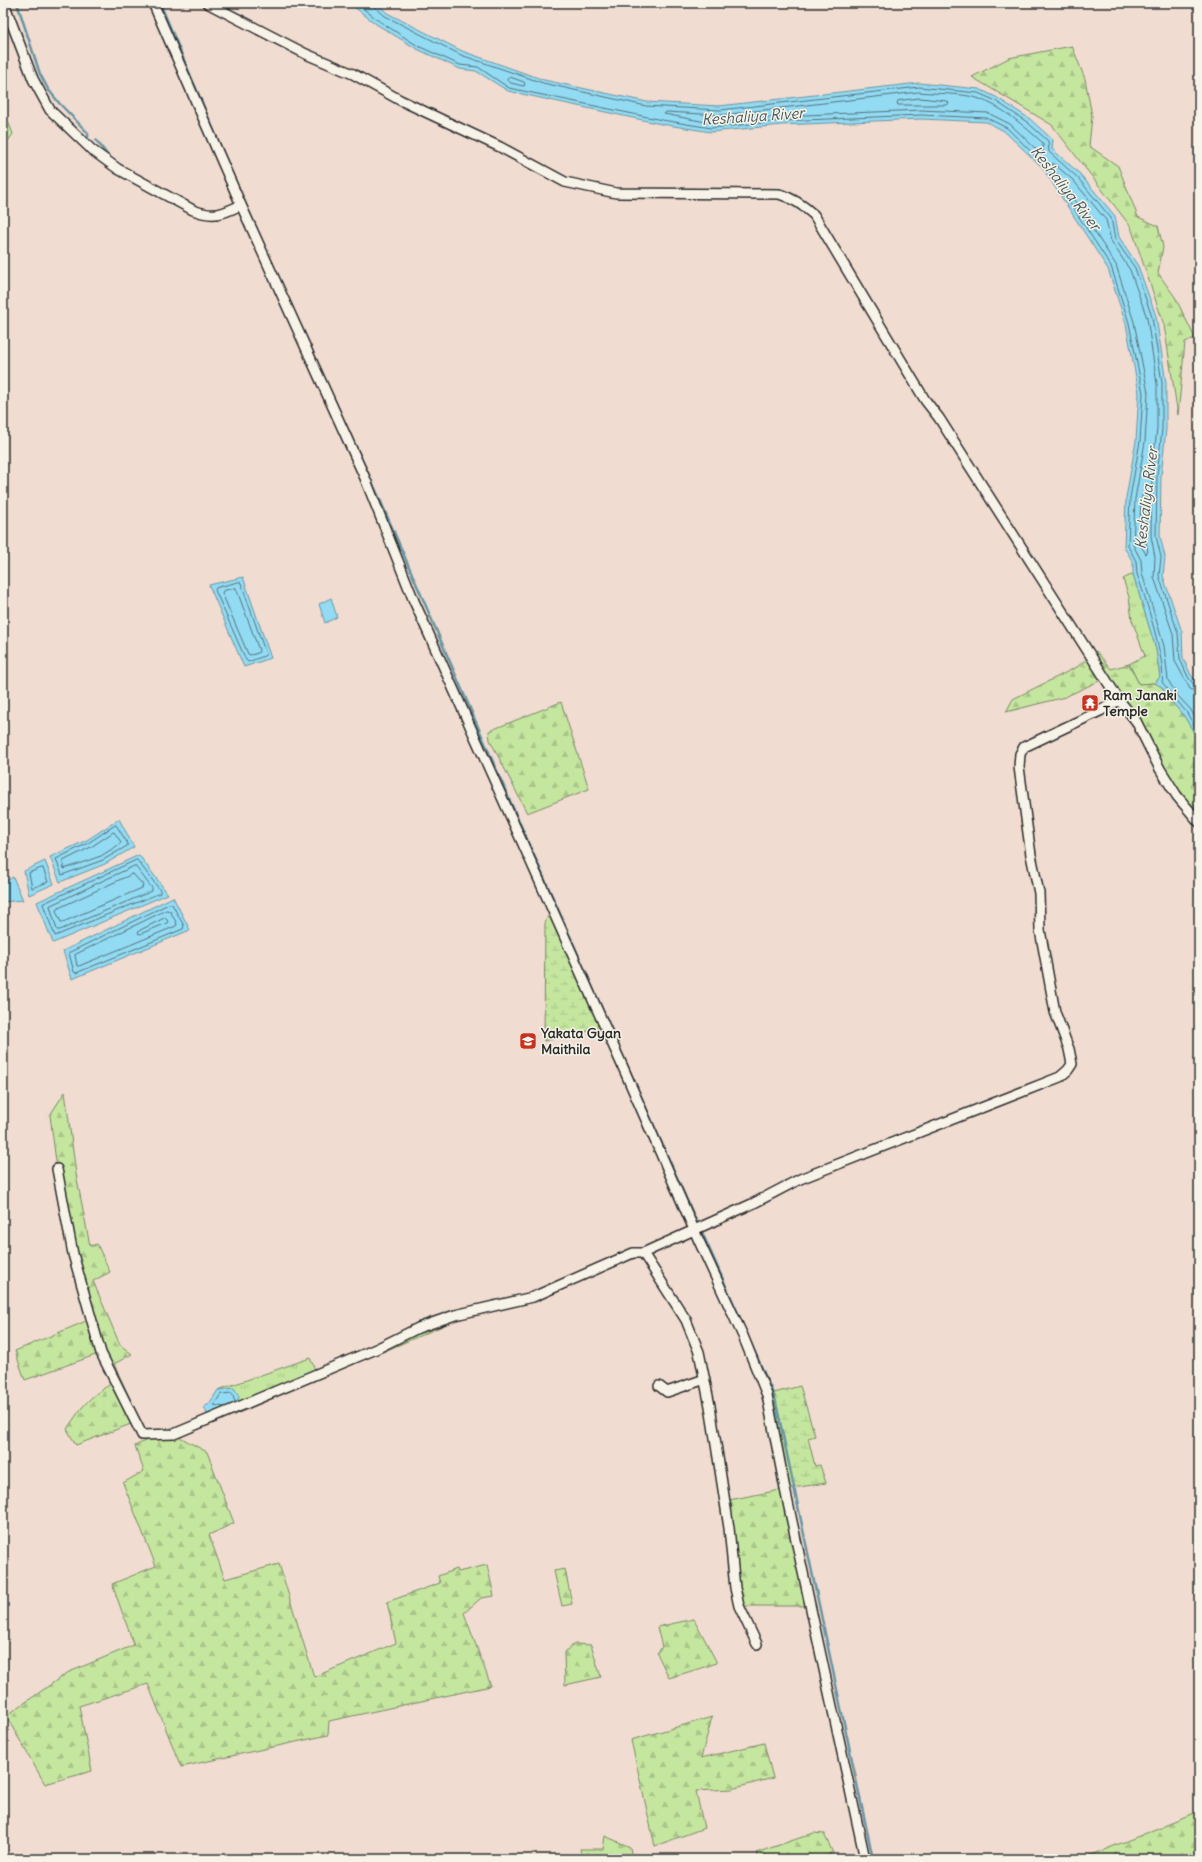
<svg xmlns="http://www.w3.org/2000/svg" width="1202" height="1862" viewBox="0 0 1202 1862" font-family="Delius,sans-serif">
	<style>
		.grass { fill: url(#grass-tufts); stroke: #788865 }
		.forest { fill: url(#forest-firs); stroke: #788865 }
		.wetland { fill: url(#wetland-marsh); stroke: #788865 }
		.water { fill: #92dbf3; stroke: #6995a3 }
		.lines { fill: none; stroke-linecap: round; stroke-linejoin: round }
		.shore { stroke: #54717b; stroke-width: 1 }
		.stream { stroke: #6995a3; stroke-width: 2.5 }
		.minor-casing { stroke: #2b2b2b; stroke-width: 12 }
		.minor { stroke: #f7f3e8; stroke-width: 9 }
		.labels { text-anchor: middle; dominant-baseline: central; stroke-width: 3; stroke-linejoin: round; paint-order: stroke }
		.poi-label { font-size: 14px; font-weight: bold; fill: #2b2b2b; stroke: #f7f3e8; text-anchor: start }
		.water-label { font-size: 15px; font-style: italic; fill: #45575d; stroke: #f7f3e8 }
	</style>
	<defs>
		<pattern id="grass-tufts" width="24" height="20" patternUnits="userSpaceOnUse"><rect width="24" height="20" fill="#c5e69f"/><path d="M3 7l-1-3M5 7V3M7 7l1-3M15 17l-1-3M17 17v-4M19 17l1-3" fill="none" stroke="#a9c589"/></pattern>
		<pattern id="forest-firs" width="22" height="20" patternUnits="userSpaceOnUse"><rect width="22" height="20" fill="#c5e69f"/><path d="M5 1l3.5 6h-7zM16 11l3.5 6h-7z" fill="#a9c589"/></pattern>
		<pattern id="wetland-marsh" width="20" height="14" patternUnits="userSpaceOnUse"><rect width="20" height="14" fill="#c5e69f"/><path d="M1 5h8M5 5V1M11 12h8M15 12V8" fill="none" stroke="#a9c589"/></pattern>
	</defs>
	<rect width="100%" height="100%" fill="#f0dcd0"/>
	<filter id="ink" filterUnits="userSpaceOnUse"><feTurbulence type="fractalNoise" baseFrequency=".025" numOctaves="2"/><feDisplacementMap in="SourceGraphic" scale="8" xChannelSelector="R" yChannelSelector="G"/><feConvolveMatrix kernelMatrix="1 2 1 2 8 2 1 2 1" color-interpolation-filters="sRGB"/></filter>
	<g filter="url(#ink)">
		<path class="grass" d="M 1133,574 L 1156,649 L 1160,677 L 1155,683 L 1139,684 L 1129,664 L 1145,656 L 1132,620 L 1129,597 L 1123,579 Z
			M 310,1358 L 317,1374 L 244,1405 L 238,1400 L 234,1389 L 218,1390 Z"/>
		<path class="forest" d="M 1072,46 L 1085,79 L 1092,116 L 1089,146 L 1118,166 L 1138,217 L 1158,226 L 1163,247 L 1158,273 L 1175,297 L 1195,338 L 1185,342 L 1178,415 L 1164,325 L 1131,227 L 1052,125 L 972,77 L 1009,58 Z
			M 3,108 L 13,134 L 3,148 Z
			M 1096,651 L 1111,669 L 1129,664 L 1139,684 L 1155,683 L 1162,687 L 1170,700 L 1184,716 L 1199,741 L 1199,822 L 1119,700 L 1101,680 L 1065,697 L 1006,712 L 1013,699 L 1077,667 Z
			M 561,702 L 589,789 L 527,813 L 490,740 L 489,731 Z
			M 65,1092 L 76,1174 L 90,1246 L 97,1244 L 110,1272 L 93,1281 L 120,1345 L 132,1354 L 114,1364 L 136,1412 L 131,1413 L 136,1422 L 76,1445 L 67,1429 C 83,1405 90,1395 115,1382 L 101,1353 L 25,1380 L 15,1351 L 91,1319 L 57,1169 L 50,1115 Z
			M 444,1319 L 447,1324 L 378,1354 L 376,1349 Z
			M 159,1434 L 174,1434 L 207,1452 L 234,1523 L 209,1535 L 225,1579 L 279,1564 L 314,1677 L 396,1643 L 387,1602 L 440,1583 L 438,1576 L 457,1569 L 458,1572 L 487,1565 L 494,1596 L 481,1598 L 464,1613 L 491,1686 L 329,1721 L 328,1735 L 181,1767 L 148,1684 L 79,1706 L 92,1771 L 45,1784 L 6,1716 L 67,1673 L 134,1645 L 112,1584 L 156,1566 L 123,1483 L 144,1471 L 135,1446 Z
			M 785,1489 L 811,1606 L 739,1606 L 724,1501 Z
			M 565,1569 L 572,1604 L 562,1606 L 554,1571 Z
			M 694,1619 L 717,1663 L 669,1678 L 657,1653 L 662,1647 L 657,1627 Z
			M 575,1644 L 591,1645 L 601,1677 L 565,1685 L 564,1652 Z
			M 712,1717 L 701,1758 L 764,1743 L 773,1778 L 731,1789 L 696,1791 L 704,1828 L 655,1846 L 631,1740 Z
			M 1199,1812 L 1199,1859 L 1080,1859 L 1094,1854 Z
			M 814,1833 L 824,1834 L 833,1853 L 819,1859 L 758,1859 L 756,1853 Z
			M 605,1836 L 630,1847 L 632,1859 L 583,1859 L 580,1849 L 603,1849 Z"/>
		<path class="wetland" d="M 551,909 L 605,1027 L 544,1041 L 545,923 Z
			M 800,1386 L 815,1436 L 808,1438 L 815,1466 L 820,1465 L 826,1483 L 785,1489 L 767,1395 Z"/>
		<path class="water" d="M 349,3 L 377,3 L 387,13 L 462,51 L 544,80 L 647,102 L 719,106 L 919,83 L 979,89 L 996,97 L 1030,119 L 1053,140 L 1052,149 L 1080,174 L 1115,216 L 1119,237 L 1138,266 L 1156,316 L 1166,383 L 1166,429 L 1161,476 L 1160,536 L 1165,557 L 1163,576 L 1182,632 L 1183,658 L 1191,675 L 1199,686 L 1199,741 L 1184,716 L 1170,700 L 1162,687 L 1155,683 L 1160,677 L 1156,649 L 1133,574 L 1133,562 L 1124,547 L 1126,498 L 1136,441 L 1139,393 L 1126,324 L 1108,269 L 1042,167 L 1004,131 L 987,122 L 921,119 L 782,125 L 711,132 L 661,124 L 508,91 L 476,71 L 460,69 L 417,49 L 376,24 Z
			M 243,577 L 271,658 L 244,667 L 209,585 Z
			M 331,598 L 337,617 L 325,623 L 319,604 Z
			M 119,819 L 134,847 L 105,864 L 60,882 L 50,857 L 87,840 Z
			M 139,855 L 168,894 L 53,943 L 37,902 Z
			M 45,861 L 54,884 L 29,895 L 24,871 Z
			M 13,877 L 23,900 L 3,902 L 3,883 Z
			M 173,897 L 190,930 L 72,979 L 63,951 Z
			M 234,1388 L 239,1396 L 238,1400 L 244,1405 L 226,1412 L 220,1410 L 207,1414 L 204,1407 L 209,1404 L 218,1390 Z"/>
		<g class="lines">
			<path class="shore" d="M 356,3 L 379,21 L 418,46 L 460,65 L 478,67 L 509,88 L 662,120 L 711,128 L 782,121 L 921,115 L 987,118 L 1007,128 L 1045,165 L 1111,266 L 1129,323 L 1143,393 L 1140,441 L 1130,498 L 1128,546 L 1136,561 L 1137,574 C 1144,593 1167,665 1162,682 L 1187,713 L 1199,734
				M 374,3 L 375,7 L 385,16 L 461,55 L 543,83 L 646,106 L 720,110 L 919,87 L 978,93 L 994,100 L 1027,122 L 1048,141 L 1049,152 L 1077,177 L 1111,218 L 1115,239 L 1135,268 L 1152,317 L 1162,383 L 1162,429 L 1157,476 L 1156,536 L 1161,557 L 1159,576 L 1178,633 L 1180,659 L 1188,677 L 1195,686 L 1199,687
				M 510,77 L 524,82 L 525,85 L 523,86 L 511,83 L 507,80 Z
				M 919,92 C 936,94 961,93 977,98 C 1002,106 1024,126 1043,143 L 1043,152 L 1040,153 L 1010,124 L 988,113 L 921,110 L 782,116 L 711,123 L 664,114 L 666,112 L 720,115 Z
				M 920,98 L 947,101 L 949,103 L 947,105 L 898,105 L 897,103 L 898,101 Z
				M 1144,492 L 1146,494 L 1145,537 L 1148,552 L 1146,554 L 1139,543 L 1141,499 Z
				M 239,582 L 241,583 L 266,654 L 264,656 L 248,662 L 246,660 L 215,590 L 216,588 Z
				M 236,588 L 259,650 L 258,653 L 251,655 L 248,654 L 222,593 L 223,591 Z
				M 1199,693 L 1190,689 L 1175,661 L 1173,634 L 1154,577 L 1155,557 L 1151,536 L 1152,475 L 1157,428 L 1157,384 L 1147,318 L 1130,270 L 1111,241 L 1106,220 L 1073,180 L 1053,163 L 1052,166 L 1116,265 L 1134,322 L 1148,393 L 1145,442 L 1135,499 L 1133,545 L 1141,560 L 1142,573 L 1164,646 L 1168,680 L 1177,695 L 1191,710 L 1199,725
				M 116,825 L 128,844 L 127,846 L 103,860 L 62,875 L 56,859 L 88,843 Z
				M 114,832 L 121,842 L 120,844 L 101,856 L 64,869 L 63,861 L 91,847 Z
				M 137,860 L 160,890 L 160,893 L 55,936 L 43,904 Z
				M 135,866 L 152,888 L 152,891 L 60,930 L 57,930 L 50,906 Z
				M 43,868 L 48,882 L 32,888 L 29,873 Z
				M 133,874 L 143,885 L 142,888 L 63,922 L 61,922 L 56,911 L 57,909 Z
				M 169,904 L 172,904 L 184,926 L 183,929 L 76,973 L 74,972 L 69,953 Z
				M 167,910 L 170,911 L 177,924 L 176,926 L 79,966 L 77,966 L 75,955 Z
				M 165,918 L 168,921 L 167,923 L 140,934 L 138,933 L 139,931 Z
				M 224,1407 L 214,1405 L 221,1394 L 232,1393 L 235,1402"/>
			<path class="stream" d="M 17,3 L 40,74 L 48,89 L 59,103 L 88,133 L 88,137
				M 160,3 L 232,174
				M 96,140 L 109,157
				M 144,178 L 153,183
				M 333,397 L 378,495 L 510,801 L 698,1225
				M 701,1230 L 741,1320
				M 750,1341 L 775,1398 L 873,1859"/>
			<defs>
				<path id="minor" d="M 4,3 L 33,79 L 50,110 L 92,150 L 118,169 L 193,210 C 214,218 222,214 241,205 L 365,478 L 414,601 L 622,1065 L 699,1241 L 743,1336 L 767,1395 L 785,1489 L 865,1859
					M 153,3 L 241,205
					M 207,3 L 306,54 L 353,74 L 400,100 L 500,147 L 565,182 L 616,193 L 779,194 C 793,198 803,205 814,215 L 925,400 L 939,418 L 1119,700 L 1136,721 L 1160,769 L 1177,796 L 1199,822
					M 57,1169 L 73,1254 L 101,1353 L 142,1435 L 174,1434 L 376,1349 L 418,1328 L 455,1315 L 533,1297 L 633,1253 L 643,1253 L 754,1203 L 800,1179 L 1060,1077 L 1068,1070 L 1072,1064 L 1069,1049 L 1055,1012 L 1040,930 L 1039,893 L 1031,855 L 1019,767 L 1020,754 L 1024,747 L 1100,711 L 1119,700
					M 643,1253 L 686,1320 L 699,1352 L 710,1406 L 729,1528 L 735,1588 L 739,1606 L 757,1644
					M 659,1386 L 667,1392 L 705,1379"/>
			</defs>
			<use href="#minor" class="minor-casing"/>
			<use href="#minor" class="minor"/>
		</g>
	</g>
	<defs>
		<symbol id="temple-square" viewBox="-11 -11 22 22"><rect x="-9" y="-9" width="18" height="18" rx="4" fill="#c8321e" stroke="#f7f3e8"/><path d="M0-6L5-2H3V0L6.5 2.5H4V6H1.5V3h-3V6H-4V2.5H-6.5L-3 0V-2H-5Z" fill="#fff"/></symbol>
		<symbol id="school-square" viewBox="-11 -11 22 22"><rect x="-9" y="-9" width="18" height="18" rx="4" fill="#c8321e" stroke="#f7f3e8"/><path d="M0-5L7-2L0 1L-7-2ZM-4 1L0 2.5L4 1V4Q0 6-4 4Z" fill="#fff"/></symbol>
	</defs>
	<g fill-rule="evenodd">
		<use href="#temple-square" x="1080" y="693" width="20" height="20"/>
		<use href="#school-square" x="518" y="1031" width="20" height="20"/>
	</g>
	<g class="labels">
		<g class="poi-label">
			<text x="1103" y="695">Ram Janaki<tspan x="1103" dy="16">Temple</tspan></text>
			<text x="541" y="1033">Yakata Gyan<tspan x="541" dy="16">Maithila</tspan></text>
		</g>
		<g class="water-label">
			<text transform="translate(753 116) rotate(-4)">Keshaliya River</text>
			<text transform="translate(1066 188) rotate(52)">Keshaliya River</text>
			<text transform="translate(1146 498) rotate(-83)">Keshaliya River</text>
		</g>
	</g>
	<rect width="1202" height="1862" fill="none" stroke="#f7f3e8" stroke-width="16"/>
	<rect x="8" y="8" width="1186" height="1846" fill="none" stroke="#2b2b2b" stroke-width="1.5" filter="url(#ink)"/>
</svg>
